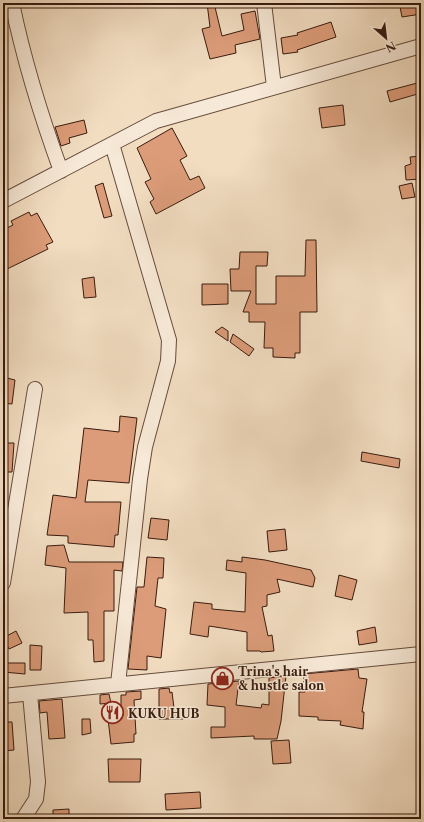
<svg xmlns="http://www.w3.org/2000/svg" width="424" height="822" viewBox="0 0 424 822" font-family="'Libre Caslon Text',serif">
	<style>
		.building { fill: #dc9c79; stroke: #381b0f }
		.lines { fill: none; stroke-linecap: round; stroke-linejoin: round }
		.minor-casing { stroke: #664c3c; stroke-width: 16 }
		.minor { stroke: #f7e9d7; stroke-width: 14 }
		.labels { text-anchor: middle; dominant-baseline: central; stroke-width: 3; stroke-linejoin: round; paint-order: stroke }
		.poi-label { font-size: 12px; font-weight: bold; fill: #381b0f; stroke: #f7e9d7; text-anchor: start }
	</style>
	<rect width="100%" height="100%" fill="#f2ddc1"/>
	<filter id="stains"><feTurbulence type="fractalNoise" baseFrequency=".005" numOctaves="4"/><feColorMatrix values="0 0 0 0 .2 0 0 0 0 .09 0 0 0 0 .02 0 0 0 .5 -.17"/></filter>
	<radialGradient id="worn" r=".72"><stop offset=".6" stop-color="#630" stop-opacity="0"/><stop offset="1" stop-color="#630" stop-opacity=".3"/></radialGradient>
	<path class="building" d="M 207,3 L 214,3 L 222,36 L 244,30 L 241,14 L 255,11 L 260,39 L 235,45 L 236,53 L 210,59 L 202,29 L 210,27 Z
		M 421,3 L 421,14 L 402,17 L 400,7 Z
		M 331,22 L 336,37 L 297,50 L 298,52 L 283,54 L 281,38 L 298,35 L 297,33 Z
		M 421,82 L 421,93 L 390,102 L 387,91 Z
		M 343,105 L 345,125 L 322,128 L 319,108 Z
		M 84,120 L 87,133 L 69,138 L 70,143 L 61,146 L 55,127 Z
		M 172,128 L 187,156 L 180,160 L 190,180 L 199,176 L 205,188 L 156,214 L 150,202 L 154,199 L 145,182 L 151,179 L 137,148 Z
		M 421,156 L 421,179 L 406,180 L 405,166 L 411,164 L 410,157 Z
		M 103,183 L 112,216 L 104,218 L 95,186 Z
		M 412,183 L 415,197 L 402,199 L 399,186 Z
		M 29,212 L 31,216 L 37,213 L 53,242 L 46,245 L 48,249 L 3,271 L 3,230 L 13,225 L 11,221 Z
		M 306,240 L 316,240 L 317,312 L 300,312 L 300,353 L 295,353 L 295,358 L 273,357 L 273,348 L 264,348 L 265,322 L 249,322 L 249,312 L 243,312 L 251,291 L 231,291 L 230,269 L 239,269 L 240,252 L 268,252 L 267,266 L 256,266 L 256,304 L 276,304 L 276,276 L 305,276 Z
		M 94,277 L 96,297 L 84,298 L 82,279 Z
		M 202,284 L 228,284 L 228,304 L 202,305 Z
		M 222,327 L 228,331 L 228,341 L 215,332 Z
		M 233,334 L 254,349 L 249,356 L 230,342 Z
		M 3,377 L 15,380 L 12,404 L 3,403 Z
		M 120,416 L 137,418 L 129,483 L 88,480 L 85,502 L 121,502 L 118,535 L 115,535 L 114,547 L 68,543 L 68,536 L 47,535 L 53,495 L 76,498 L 84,428 L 119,432 Z
		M 3,443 L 14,443 L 12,472 L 3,472 Z
		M 362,452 L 400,459 L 399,468 L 361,461 Z
		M 151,518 L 169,520 L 167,540 L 148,538 Z
		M 285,529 L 287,550 L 269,552 L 267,531 Z
		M 64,545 L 69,562 L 123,562 L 122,571 L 114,570 L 114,611 L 104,611 L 104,661 L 94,662 L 93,640 L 88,640 L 88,612 L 64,613 L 66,568 L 45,565 L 47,546 Z
		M 147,557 L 164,558 L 163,578 L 158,578 L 155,606 L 166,609 L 161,658 L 147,656 L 147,670 L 128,669 L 137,587 L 144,587 Z
		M 242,557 L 265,560 L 311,570 L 315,578 L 313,587 L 277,579 L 280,592 L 267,595 L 267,606 L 262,607 L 268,636 L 272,635 L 274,651 L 261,652 L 260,651 L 247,651 L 247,632 L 209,626 L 208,637 L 190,634 L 194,602 L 212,604 L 212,609 L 245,612 L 246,573 L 226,570 L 227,560 L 242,562 Z
		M 339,575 L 357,580 L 352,600 L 335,596 Z
		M 375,627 L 377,642 L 359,645 L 357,631 Z
		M 16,631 L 22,643 L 9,649 L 3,638 Z
		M 30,645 L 42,646 L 41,670 L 30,670 Z
		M 3,663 L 25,663 L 25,674 L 3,672 Z
		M 358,669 L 359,678 L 367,679 L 362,712 L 364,712 L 363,729 L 340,725 L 341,721 L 318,720 L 318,717 L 299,716 L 299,692 L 305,692 L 303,674 Z
		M 286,676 L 281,721 L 277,739 L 254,739 L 254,736 L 211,738 L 211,727 L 225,727 L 225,707 L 207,705 L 208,684 L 239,681 L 236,705 L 261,708 L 262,704 L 269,705 L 269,678 Z
		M 169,688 L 170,693 L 172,692 L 174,708 L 184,708 L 183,719 L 159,719 L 159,689 Z
		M 141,691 L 141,699 L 134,700 L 136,734 L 134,734 L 134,742 L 111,744 L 107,711 L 121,711 L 121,695 L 126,695 L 126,692 Z
		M 109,694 L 111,703 L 100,704 L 100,695 Z
		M 62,699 L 65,738 L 49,739 L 47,712 L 40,713 L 39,701 Z
		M 82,719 L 90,719 L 91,733 L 82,735 Z
		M 3,722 L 12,722 L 14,750 L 3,751 Z
		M 289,740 L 291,763 L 273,764 L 271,741 Z
		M 108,759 L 141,759 L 140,782 L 109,782 Z
		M 200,792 L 201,808 L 166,810 L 165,794 Z
		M 69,809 L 69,819 L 53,819 L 53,810 Z"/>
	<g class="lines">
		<defs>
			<path id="minor" d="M 12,3 C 24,61 41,116 61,171
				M 264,3 L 274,87
				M 112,144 L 169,340 L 168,361 L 145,447 L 140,479 L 118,684
				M 3,201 L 156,121 L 421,46
				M 3,583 L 35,389
				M 3,696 L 421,654
				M 23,819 L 36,799 L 38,782 L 30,694"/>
		</defs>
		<use href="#minor" class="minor-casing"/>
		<use href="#minor" class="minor"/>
	</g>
	<defs>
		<symbol id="shop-ring" viewBox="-11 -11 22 22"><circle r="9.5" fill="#f7e9d7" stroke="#8f2418" stroke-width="1.5"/><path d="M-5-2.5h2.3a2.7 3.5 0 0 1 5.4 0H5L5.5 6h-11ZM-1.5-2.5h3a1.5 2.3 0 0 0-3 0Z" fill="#8f2418"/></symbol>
		<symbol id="restaurant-ring" viewBox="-11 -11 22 22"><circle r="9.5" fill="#f7e9d7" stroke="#8f2418" stroke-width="1.5"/><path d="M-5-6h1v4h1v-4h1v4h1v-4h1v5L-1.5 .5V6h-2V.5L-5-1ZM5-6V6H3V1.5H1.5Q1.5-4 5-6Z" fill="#8f2418"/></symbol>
	</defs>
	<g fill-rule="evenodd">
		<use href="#shop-ring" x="210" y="666" width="25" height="25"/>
		<use href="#restaurant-ring" x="100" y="700" width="25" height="25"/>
	</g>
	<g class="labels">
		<g class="poi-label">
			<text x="238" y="671">Trina's hair<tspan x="238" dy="14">&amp; hustle salon</tspan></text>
			<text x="128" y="713">KUKU HUB</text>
		</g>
	</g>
	<rect width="424" height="822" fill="none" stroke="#f2ddc1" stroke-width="16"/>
	<rect x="4" y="4" width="416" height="814" fill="none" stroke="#381b0f" stroke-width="2"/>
	<rect x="8" y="8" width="408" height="806" fill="none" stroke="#381b0f"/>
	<g transform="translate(386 38) rotate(152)" stroke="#f7e9d7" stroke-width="3" paint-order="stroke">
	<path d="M0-3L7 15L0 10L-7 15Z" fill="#381b0f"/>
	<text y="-6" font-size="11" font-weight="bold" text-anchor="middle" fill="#381b0f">N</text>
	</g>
	<rect width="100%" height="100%" filter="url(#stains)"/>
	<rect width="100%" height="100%" fill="url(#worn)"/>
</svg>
